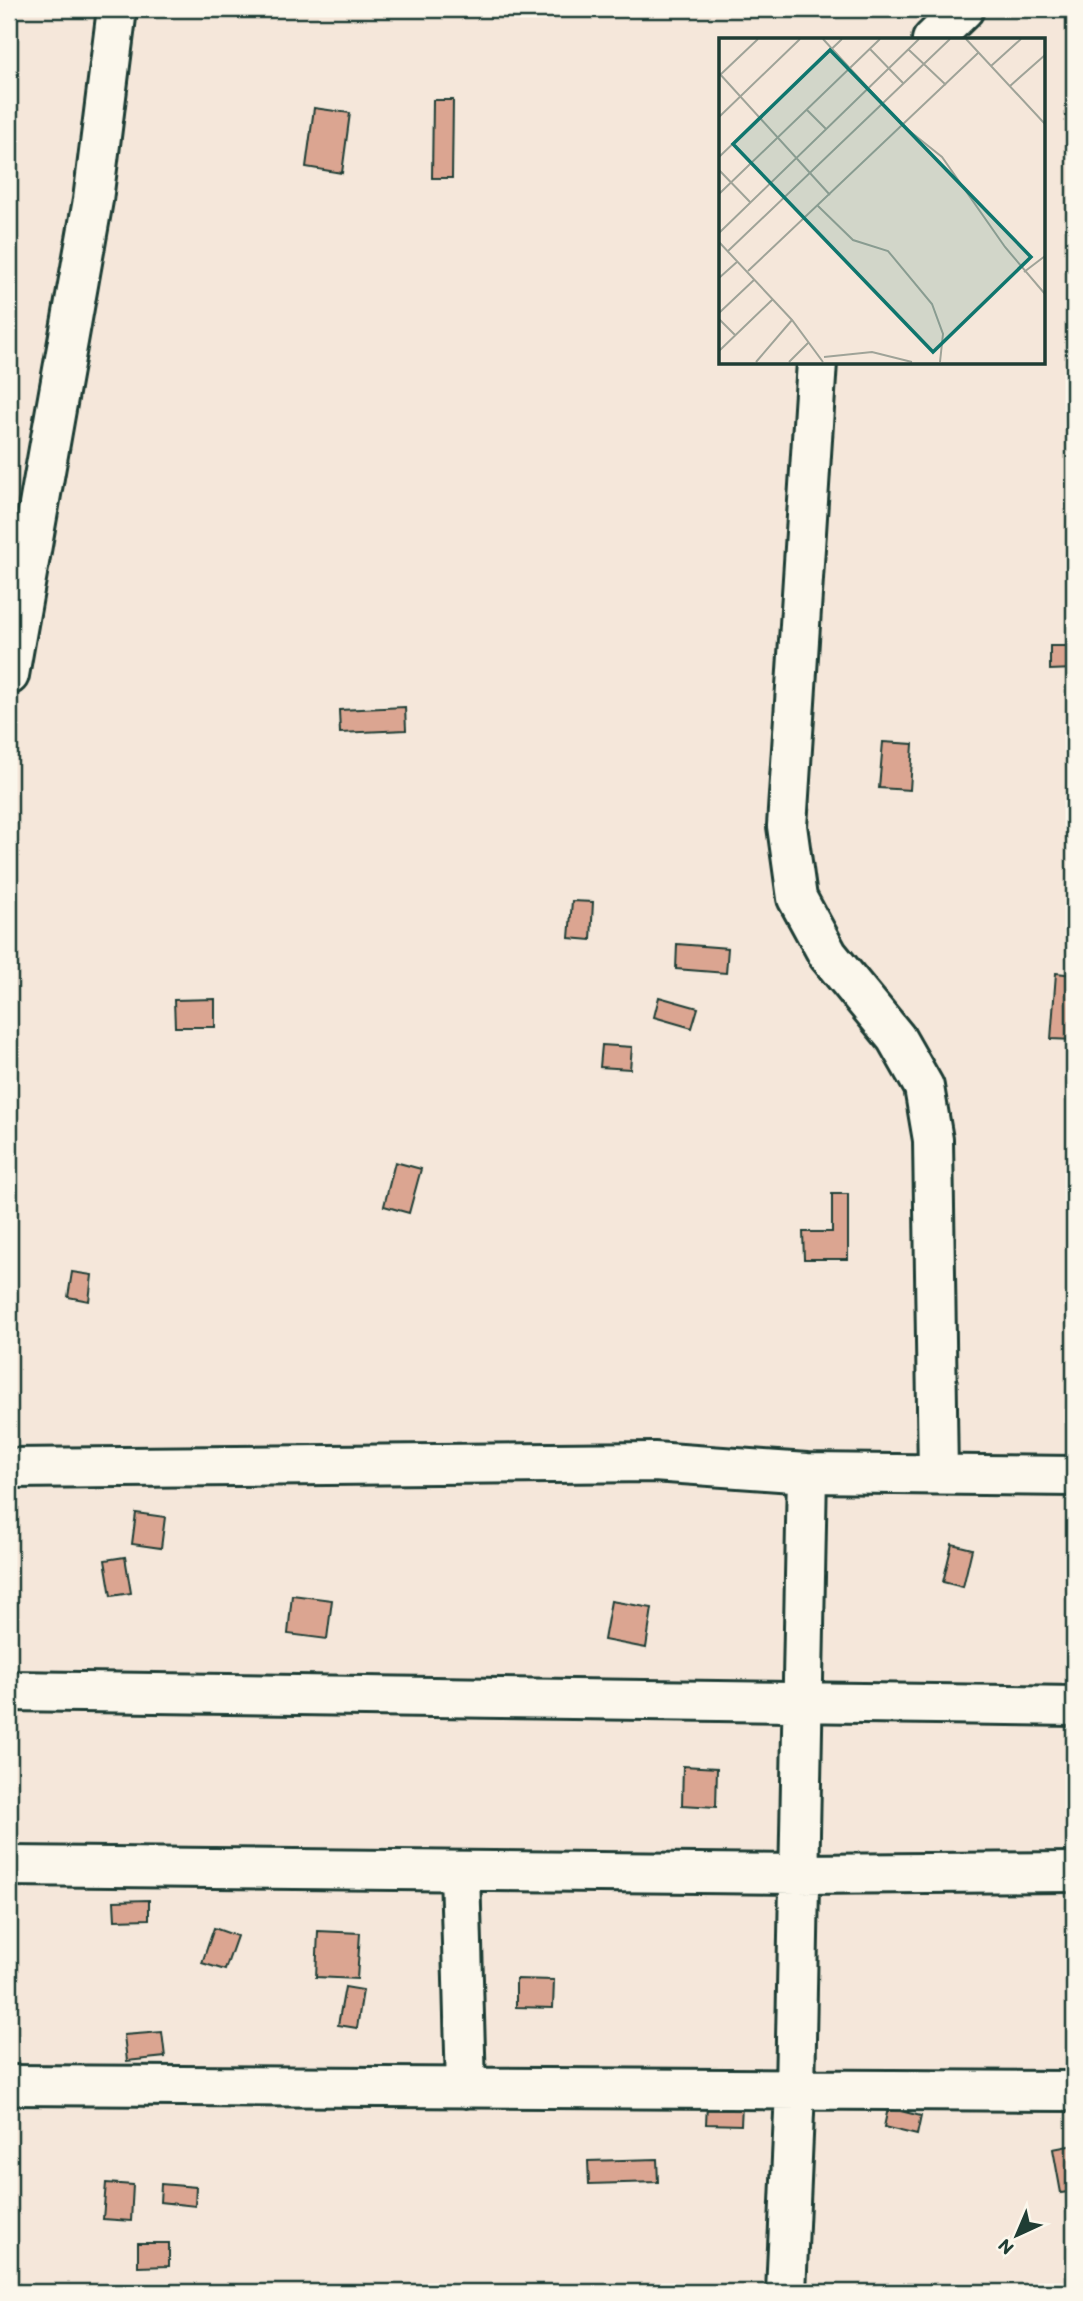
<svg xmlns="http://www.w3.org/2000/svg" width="1083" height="2301" viewBox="0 0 1083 2301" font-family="Itim,sans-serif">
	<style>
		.building { fill: #dba591; stroke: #1f3d34; stroke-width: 2 }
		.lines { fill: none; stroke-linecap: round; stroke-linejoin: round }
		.minor-casing { stroke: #1f3d34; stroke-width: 44 }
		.minor { stroke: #fbf7ec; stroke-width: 38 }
		.inset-road { fill: none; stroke: #9fa398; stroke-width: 2 }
		.view { fill: #0f766e; fill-opacity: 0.15; stroke: #0f766e; stroke-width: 3.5 }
		.inset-edge { fill: none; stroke: #1f3d34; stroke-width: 3.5 }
	</style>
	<rect width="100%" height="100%" fill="#f5e7da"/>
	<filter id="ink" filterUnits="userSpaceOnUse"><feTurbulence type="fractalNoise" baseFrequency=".0143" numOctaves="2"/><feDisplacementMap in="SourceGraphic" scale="14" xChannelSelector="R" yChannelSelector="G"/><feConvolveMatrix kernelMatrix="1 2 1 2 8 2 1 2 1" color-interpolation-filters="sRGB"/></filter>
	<g filter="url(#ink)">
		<path class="building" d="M 433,100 L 453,100 L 452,178 L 432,178 Z
			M 314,108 L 350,113 L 342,173 L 306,167 Z
			M 1050,646 L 1074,646 L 1074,669 L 1050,670 Z
			M 405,707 L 406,730 L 340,733 L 339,710 Z
			M 883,742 L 913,744 L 910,790 L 879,788 Z
			M 572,901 L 593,902 L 591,940 L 569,938 Z
			M 677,944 L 728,948 L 726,973 L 676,969 Z
			M 1056,973 L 1074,975 L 1074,1040 L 1051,1039 Z
			M 659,997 L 698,1008 L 692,1028 L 654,1017 Z
			M 215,999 L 215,1027 L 175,1027 L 174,1000 Z
			M 602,1045 L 632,1047 L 630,1069 L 600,1067 Z
			M 395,1162 L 421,1169 L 409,1213 L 384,1206 Z
			M 832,1194 L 848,1194 L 848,1259 L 804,1259 L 803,1232 L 832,1232 Z
			M 72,1272 L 92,1275 L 89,1301 L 68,1297 Z
			M 136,1513 L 165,1517 L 161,1548 L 132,1544 Z
			M 952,1544 L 972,1549 L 963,1587 L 943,1582 Z
			M 125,1557 L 131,1593 L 111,1596 L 105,1560 Z
			M 292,1595 L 332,1600 L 327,1639 L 288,1634 Z
			M 611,1601 L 652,1608 L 646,1648 L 604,1640 Z
			M 683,1766 L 717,1768 L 716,1807 L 682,1805 Z
			M 149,1900 L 149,1919 L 115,1920 L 114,1901 Z
			M 214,1928 L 237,1936 L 225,1970 L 202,1963 Z
			M 318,1931 L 360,1933 L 357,1979 L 316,1977 Z
			M 516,1979 L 554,1980 L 553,2008 L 516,2007 Z
			M 345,1987 L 363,1990 L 357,2028 L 338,2025 Z
			M 162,2032 L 165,2057 L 127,2061 L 124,2035 Z
			M 707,2104 L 742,2105 L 741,2125 L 706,2124 Z
			M 888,2108 L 921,2116 L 917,2135 L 884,2127 Z
			M 1074,2145 L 1074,2191 L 1061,2193 L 1053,2149 Z
			M 657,2159 L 658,2182 L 589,2184 L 588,2161 Z
			M 106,2183 L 133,2185 L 131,2221 L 103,2219 Z
			M 161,2184 L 196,2187 L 195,2206 L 160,2202 Z
			M 138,2243 L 169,2243 L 169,2266 L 138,2267 Z"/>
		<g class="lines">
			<defs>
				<path id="minor" d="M 932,40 L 964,9
					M 817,362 L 787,826 L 797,898 L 828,955 L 896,1038 L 924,1087 L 933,1140 L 938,1474
					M 9,675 L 93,200 L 117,9
					M 9,1468 L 654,1462 L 807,1473 L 1074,1476
					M 9,1691 L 1074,1706
					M 9,1866 L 797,1874 L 1074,1872
					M 460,1871 L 466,2088
					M 9,2085 L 1074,2091
					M 786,2292 L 795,2091 L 807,1473"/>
			</defs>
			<use href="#minor" class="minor-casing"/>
			<use href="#minor" class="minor"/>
		</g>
	</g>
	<g transform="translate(719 38)">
		<rect width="326" height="326" fill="#f5e7da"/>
		<path class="inset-road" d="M 104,1 L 183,87 L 223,119 L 286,209 L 326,256M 247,1 L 326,86M 151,11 L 184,45M 190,12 L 227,47M 272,28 L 302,1M 0,35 L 111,157M 0,38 L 39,1M 291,48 L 326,17M 88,72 L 107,91M 0,79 L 81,1M 0,119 L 123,1M 0,132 L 31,164M 0,156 L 161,1M 99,168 L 134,202 L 169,213 L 213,266 L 224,296 L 221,324M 0,195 L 200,1M 0,204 L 73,282 L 104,324M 9,213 L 231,1M 29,233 L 259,15M 305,234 L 326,218M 0,240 L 19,223M 0,275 L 36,241M 0,281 L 16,297M 0,313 L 54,261M 105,319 L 153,314 L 193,324M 37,324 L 73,282M 70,324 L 90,304"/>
		<path class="view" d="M 111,12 L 312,219 L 214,314 L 14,106 Z"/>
		<rect width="326" height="326" class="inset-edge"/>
	</g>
	<rect width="1083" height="2301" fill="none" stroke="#fbf7ec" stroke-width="35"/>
	<rect x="18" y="18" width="1048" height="2266" fill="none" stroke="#1f3d34" stroke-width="2.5" filter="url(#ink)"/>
	<g transform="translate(1017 2235) rotate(224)" stroke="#fbf7ec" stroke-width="5" paint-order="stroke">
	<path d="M0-5L12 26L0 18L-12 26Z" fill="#1f3d34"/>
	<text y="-10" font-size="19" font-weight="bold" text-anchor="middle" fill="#1f3d34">N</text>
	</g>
</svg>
